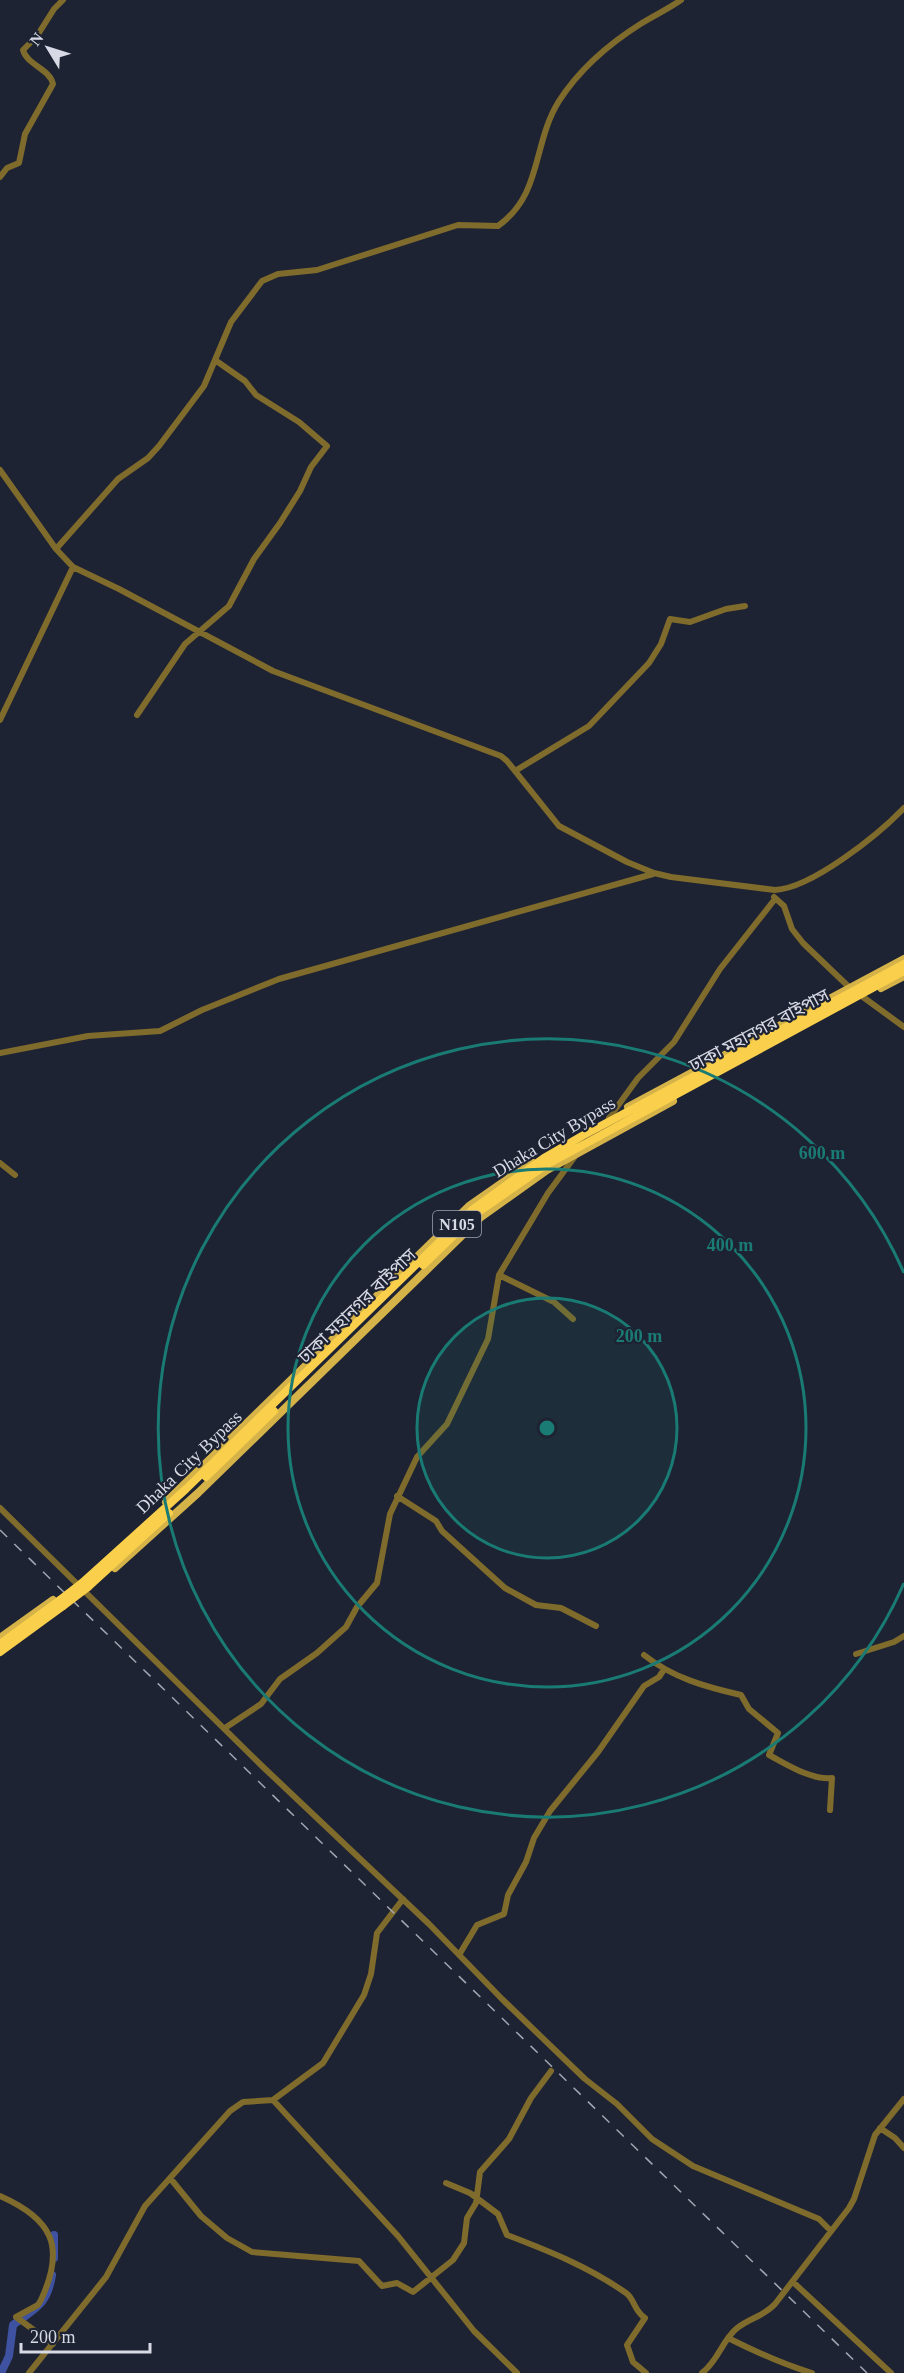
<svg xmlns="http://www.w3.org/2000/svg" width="904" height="2373" viewBox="0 0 904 2373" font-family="'Times New Roman','Noto Sans Bengali',serif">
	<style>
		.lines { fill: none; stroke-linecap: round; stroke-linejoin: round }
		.canal { stroke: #3f52a1; stroke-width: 4.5 }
		.river { stroke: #3f52a1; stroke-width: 8 }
		.minor { stroke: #7f6b2c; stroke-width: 6 }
		.major { stroke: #d5b349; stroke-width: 8 }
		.highway { stroke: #f9cf4b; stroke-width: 8 }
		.rail { stroke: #a2a6b2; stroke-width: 1.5; stroke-dasharray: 10 10; stroke-linecap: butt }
		.highway-bridge { stroke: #f9cf4b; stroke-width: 8 }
		.ring { fill: none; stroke: #197b74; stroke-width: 3 }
		.labels { text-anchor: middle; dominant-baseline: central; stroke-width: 4.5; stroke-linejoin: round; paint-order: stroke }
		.shield { fill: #1e2333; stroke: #a0a3b0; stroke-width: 1.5 }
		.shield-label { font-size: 16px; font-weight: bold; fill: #d7dae5 }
		.street-label { font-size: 18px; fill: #d7dae5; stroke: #1e2333 }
		.centre { fill: #197b74; stroke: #1e2333; stroke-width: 3 }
		.ring-label { font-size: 18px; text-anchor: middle; font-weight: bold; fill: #197b74; stroke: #1e2333; stroke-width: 4.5; stroke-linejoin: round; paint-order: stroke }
	</style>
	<rect width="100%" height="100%" fill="#1e2333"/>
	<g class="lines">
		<path class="canal" d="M 54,2235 L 55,2255
			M 1,2373 L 9,2356 L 13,2325 C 33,2310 47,2306 51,2278"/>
		<path class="river" d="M 54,2235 L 54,2258
			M 1,2373 L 9,2356 L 13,2325 C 35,2308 47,2306 52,2275"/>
		<path class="minor" d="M 0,177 L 7,168 L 19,163 L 25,134 L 53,84 C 50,69 27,65 23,50 L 37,36 L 54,9 L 63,0
			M 0,470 L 56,549 L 73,567 L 119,589 L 273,671 L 501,756 L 507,761 L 559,826 L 627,862 L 654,873 L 671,877 L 775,890 C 812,888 878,835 904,808
			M 56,549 L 118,479 L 148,458 L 159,446 L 204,386 L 231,322 L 262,281 L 278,274 L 317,270 L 458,225 L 498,226 C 543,194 532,144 559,101 C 579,70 610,43 642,23 C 655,15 668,9 681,0
			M 137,715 L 185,644 L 229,606 L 254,559 L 280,523 L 300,491 L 311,467 L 327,446 L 299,422 L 256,395 L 245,381 L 215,360
			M 0,720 L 73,567
			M 515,771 L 589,726 L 649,663 L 661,644 L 670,619 L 690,622 L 726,609 L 745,606
			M 774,897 L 784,906 L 792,929 L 803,943 L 849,987
			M 863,997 L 904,1027
			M 0,1053 L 88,1036 L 160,1031 L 202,1010 L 279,979 L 653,874
			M 609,1118 L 638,1078 L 674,1042 L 720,969 L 775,899
			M 0,1163 L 15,1175
			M 499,1275 L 554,1302 L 573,1319
			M 397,1496 L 436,1521 L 442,1531 L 505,1588 L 536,1605 L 561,1608 L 596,1626
			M 0,1508 L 262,1766 L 429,1924 L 502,1999 L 585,2079 L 617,2104 L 652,2139 L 693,2166 L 819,2219 L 831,2231
			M 856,1654 L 894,1642 L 904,1636
			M 644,1655 C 673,1678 706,1687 741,1695 L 749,1709 L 778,1733 L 769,1755 C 788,1765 811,1780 832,1778 L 830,1810
			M 225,1728 L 261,1704 L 280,1679 L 317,1653 L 346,1627 L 357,1607 L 377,1583 L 390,1514 L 417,1457 L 447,1424 L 488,1339 L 499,1275 L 548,1193 L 576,1155
			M 459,1955 L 477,1925 L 504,1914 L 508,1895 L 526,1862 L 534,1838 L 550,1811 L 598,1752 L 644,1686 L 659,1677 L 663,1671
			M 273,2100 L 398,2236 L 474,2331 L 517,2373
			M 880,2128 L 895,2138 L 904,2148
			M 170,2178 L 201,2216 L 227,2238 L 252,2252 L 359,2261 L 382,2286 L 397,2283 L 413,2292 L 453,2260 L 464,2243 L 467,2218 L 476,2203 L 480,2172 L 509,2139 L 531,2098 L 551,2071
			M 446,2183 L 470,2193 L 498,2214 L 507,2235 C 549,2251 589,2267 626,2293 C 635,2299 633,2310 645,2318 L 627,2345 L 633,2362 L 646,2373
			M 0,2196 C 52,2219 66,2246 41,2300 L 38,2305 L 16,2317 L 53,2344
			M 793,2282 L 891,2373
			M 728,2338 C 756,2352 782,2364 812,2373
			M 29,2373 L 106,2277 L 145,2206 L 230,2111 L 243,2102 L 273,2100 L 323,2063 L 364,1995 L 371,1974 L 377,1933 L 403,1899
			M 702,2373 C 718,2361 722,2341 736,2329 C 749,2318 763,2317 775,2304 L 849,2208 L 854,2199 L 875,2135 L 904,2099"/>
		<path class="major" d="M 881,988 L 904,976
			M 628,1107 L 904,959
			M 166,1502 L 469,1206 L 532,1162
			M 115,1568 L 198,1493 L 481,1217 L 547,1170 L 673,1101
			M 0,1638 L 53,1600"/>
		<path class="highway" d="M 423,1265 L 477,1213 L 546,1165 L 904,971
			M 206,1477 L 274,1411
			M 82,1583 L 186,1489 L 472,1210 L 544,1158 L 582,1136 L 904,964
			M 88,1587 L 169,1513
			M 0,1644 L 60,1600
			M 0,1652 L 63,1606"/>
		<path class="rail" d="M 0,1530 L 867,2373"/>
		<path class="highway-bridge" d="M 60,1600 L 82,1583
			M 63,1606 L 88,1587"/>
	</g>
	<circle cx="547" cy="1428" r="130" fill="#197b74" fill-opacity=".12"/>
	<g class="ring">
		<circle cx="547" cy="1428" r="130"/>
		<circle cx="547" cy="1428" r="259"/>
		<path d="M904 1583A389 389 0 1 1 904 1273"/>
	</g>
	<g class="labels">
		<rect class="shield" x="433" y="1211" width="48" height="26" rx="4.5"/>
		<g class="shield-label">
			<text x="457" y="1224">N105</text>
		</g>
		<g class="street-label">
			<text transform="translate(759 1030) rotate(-28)">ঢাকা মহানগর বাইপাস</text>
			<text transform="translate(554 1137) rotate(-31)">Dhaka City Bypass</text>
			<text transform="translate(357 1306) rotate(-44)">ঢাকা মহানগর বাইপাস</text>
			<text transform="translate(189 1462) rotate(-44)">Dhaka City Bypass</text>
		</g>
	</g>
	<circle cx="547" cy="1428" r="9" class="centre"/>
	<g class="ring-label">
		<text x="822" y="1159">600 m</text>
		<text x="730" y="1251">400 m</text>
		<text x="639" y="1342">200 m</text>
	</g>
	<g transform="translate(48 48) rotate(308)" stroke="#1e2333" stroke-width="4.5" paint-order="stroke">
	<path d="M0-4.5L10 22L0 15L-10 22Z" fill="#d7dae5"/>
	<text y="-9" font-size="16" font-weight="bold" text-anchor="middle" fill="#d7dae5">N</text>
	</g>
	<path d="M21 2343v9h129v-9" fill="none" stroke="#d7dae5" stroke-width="3"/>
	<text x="30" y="2343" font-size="18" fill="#d7dae5" stroke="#1e2333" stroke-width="4.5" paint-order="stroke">200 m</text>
</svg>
